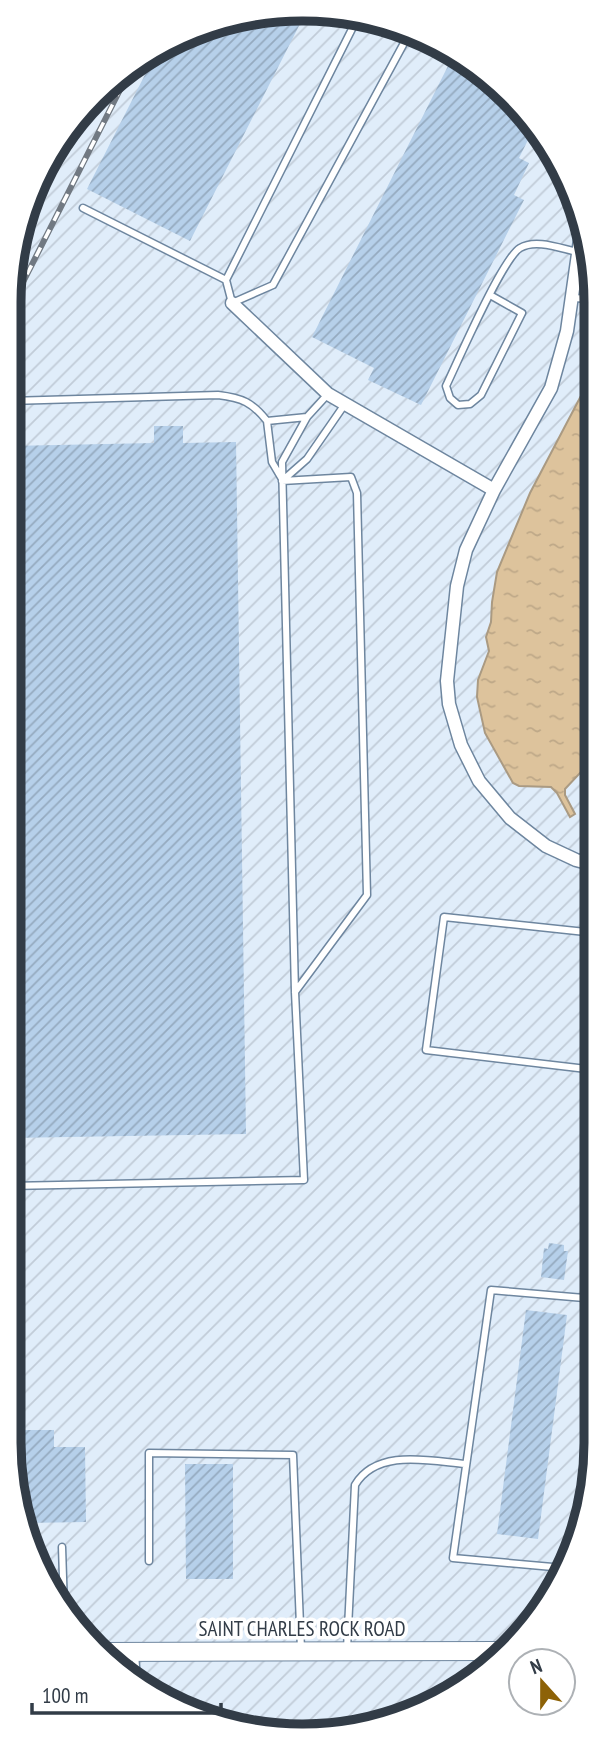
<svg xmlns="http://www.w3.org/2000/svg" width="605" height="1745" viewBox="0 0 605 1745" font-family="'PT Sans Narrow',sans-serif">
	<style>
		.industrial { fill: url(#industrial-furrows) }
		.water { fill: url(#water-ripples); stroke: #aa9a82; stroke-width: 2 }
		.building { fill: url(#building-hatch) }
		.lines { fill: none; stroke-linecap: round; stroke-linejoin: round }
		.lane-casing { stroke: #6e869f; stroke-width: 9 }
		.street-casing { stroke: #6e869f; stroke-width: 15 }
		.secondary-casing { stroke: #6e869f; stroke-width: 20 }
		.lane { stroke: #fff; stroke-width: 6 }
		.street { stroke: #fff; stroke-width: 12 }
		.secondary { stroke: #fff; stroke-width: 18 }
		.rail-casing { stroke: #717982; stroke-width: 6 }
		.rail { stroke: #fff; stroke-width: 3.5; stroke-dasharray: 10; stroke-linecap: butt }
		.labels { text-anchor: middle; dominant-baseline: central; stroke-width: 7; stroke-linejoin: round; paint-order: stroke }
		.street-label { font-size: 21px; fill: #323c47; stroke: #fff }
		.rim { fill: none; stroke: #323c47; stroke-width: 9 }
	</style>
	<defs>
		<pattern id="industrial-furrows" width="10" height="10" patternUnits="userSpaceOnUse" patternTransform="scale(1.75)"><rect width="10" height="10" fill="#e0edfa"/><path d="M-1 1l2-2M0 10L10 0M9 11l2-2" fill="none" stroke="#c1ccd8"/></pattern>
		<pattern id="water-ripples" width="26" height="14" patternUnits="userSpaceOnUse" patternTransform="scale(1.75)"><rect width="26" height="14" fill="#ddc39c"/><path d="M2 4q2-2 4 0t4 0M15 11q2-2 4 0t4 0" fill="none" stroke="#bea888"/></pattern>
		<pattern id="building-hatch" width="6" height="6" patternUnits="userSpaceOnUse" patternTransform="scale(1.75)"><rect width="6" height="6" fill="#b6d0ea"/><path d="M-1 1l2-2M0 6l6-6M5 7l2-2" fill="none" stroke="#95aabf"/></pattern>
	</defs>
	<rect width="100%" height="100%" fill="#eff5fa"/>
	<path class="industrial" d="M 264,11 L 378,19 L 450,48 L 523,109 L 566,173 L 594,264 L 596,1442 L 586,1518 L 547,1606 L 466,1687 L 378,1726 L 265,1734 L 172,1706 L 82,1636 L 31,1555 L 9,1442 L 9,303 L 16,245 L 82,113 L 155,48 Z"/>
	<path class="water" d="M 594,371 L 595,744 L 581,772 L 565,789 L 565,795 L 575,814 L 570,817 L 557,793 L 551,787 L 519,786 L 513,783 L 485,733 L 477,697 L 478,680 L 489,651 L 486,637 L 491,622 L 492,602 L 497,572 L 530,493 Z"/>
	<path class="building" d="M 264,11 L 305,14 L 190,241 L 87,189 L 159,47 Z
		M 455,52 L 523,109 L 535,126 L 519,158 L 529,163 L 514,195 L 524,200 L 421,405 L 368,380 L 374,368 L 312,337 Z
		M 154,426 L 183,426 L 183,443 L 236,442 L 246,1134 L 9,1138 L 9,446 L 154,443 Z
		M 549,1243 L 564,1245 L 564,1251 L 568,1251 L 564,1280 L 541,1277 L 544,1248 L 548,1249 Z
		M 526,1310 L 567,1315 L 538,1539 L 497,1534 Z
		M 21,1430 L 54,1430 L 54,1447 L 85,1447 L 86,1522 L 25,1523 L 22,1509 Z
		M 185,1464 L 233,1464 L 233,1579 L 186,1579 Z"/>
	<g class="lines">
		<defs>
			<path id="lane" d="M 83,208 L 226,280 L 232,303 L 273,285 L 410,32
				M 226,280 L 358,17
				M 490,295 L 522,313 L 481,395 L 470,404 L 458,405 L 450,398 L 446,386 C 458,361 502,259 520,248 C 536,238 562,249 578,252
				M 572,298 L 594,299
				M 9,401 L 218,395 C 242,398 252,402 267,421 L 307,417
				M 267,421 L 272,462 L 282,479
				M 282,481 L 351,477 L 357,493 L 367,895 L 295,992
				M 282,481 L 307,459 L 345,404
				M 595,933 L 444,917 L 426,1050 L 595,1070
				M 9,1186 L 304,1180 L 295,992 L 282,462 L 307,417 L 328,394
				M 62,1547 L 64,1608
				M 149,1561 L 149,1453 L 293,1455 L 301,1649
				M 564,1568 L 453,1558 L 491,1290 L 596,1299
				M 347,1649 L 355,1485 C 377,1448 430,1461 465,1464
				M 135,1654 L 137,1679"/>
			<path id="street" d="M 582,226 L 567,331 L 551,388 L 494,490 L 466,550 L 457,586 L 447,681 L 449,704 L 461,745 L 479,781 L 510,818 L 546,846 L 576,860 L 595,865
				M 232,303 L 328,394 L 494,490"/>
			<path id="secondary" d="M 102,1652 L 502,1651"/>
		</defs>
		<use href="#lane" class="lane-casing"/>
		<use href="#street" class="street-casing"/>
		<use href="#secondary" class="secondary-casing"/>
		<use href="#lane" class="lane"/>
		<use href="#street" class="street"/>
		<use href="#secondary" class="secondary"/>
		<defs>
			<path id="rail" d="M 9,310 L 130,70"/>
		</defs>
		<use href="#rail" class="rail-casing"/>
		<use href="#rail" class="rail"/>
	</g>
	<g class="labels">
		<g class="street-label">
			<text x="302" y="1628">SAINT CHARLES ROCK ROAD</text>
		</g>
	</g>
	<path d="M0 0H605V1745H0ZM302 21H303A281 281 0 0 1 584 302V1443A281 281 0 0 1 303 1724H302A281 281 0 0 1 21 1443V302A281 281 0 0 1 302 21Z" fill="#fff" fill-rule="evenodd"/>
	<path class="rim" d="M302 21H303A281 281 0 0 1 584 302V1443A281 281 0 0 1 303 1724H302A281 281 0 0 1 21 1443V302A281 281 0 0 1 302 21Z"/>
	<g transform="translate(542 1682) rotate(339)"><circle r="33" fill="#ffffff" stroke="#adb1b5" stroke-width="2"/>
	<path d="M0-5L12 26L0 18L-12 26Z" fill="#8d6207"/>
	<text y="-10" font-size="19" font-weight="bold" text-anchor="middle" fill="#323c47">N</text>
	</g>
	<path d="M32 1703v10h189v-10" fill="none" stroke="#323c47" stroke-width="3.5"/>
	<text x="42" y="1703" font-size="21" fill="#323c47" stroke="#ffffff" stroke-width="5" paint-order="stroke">100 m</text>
</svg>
